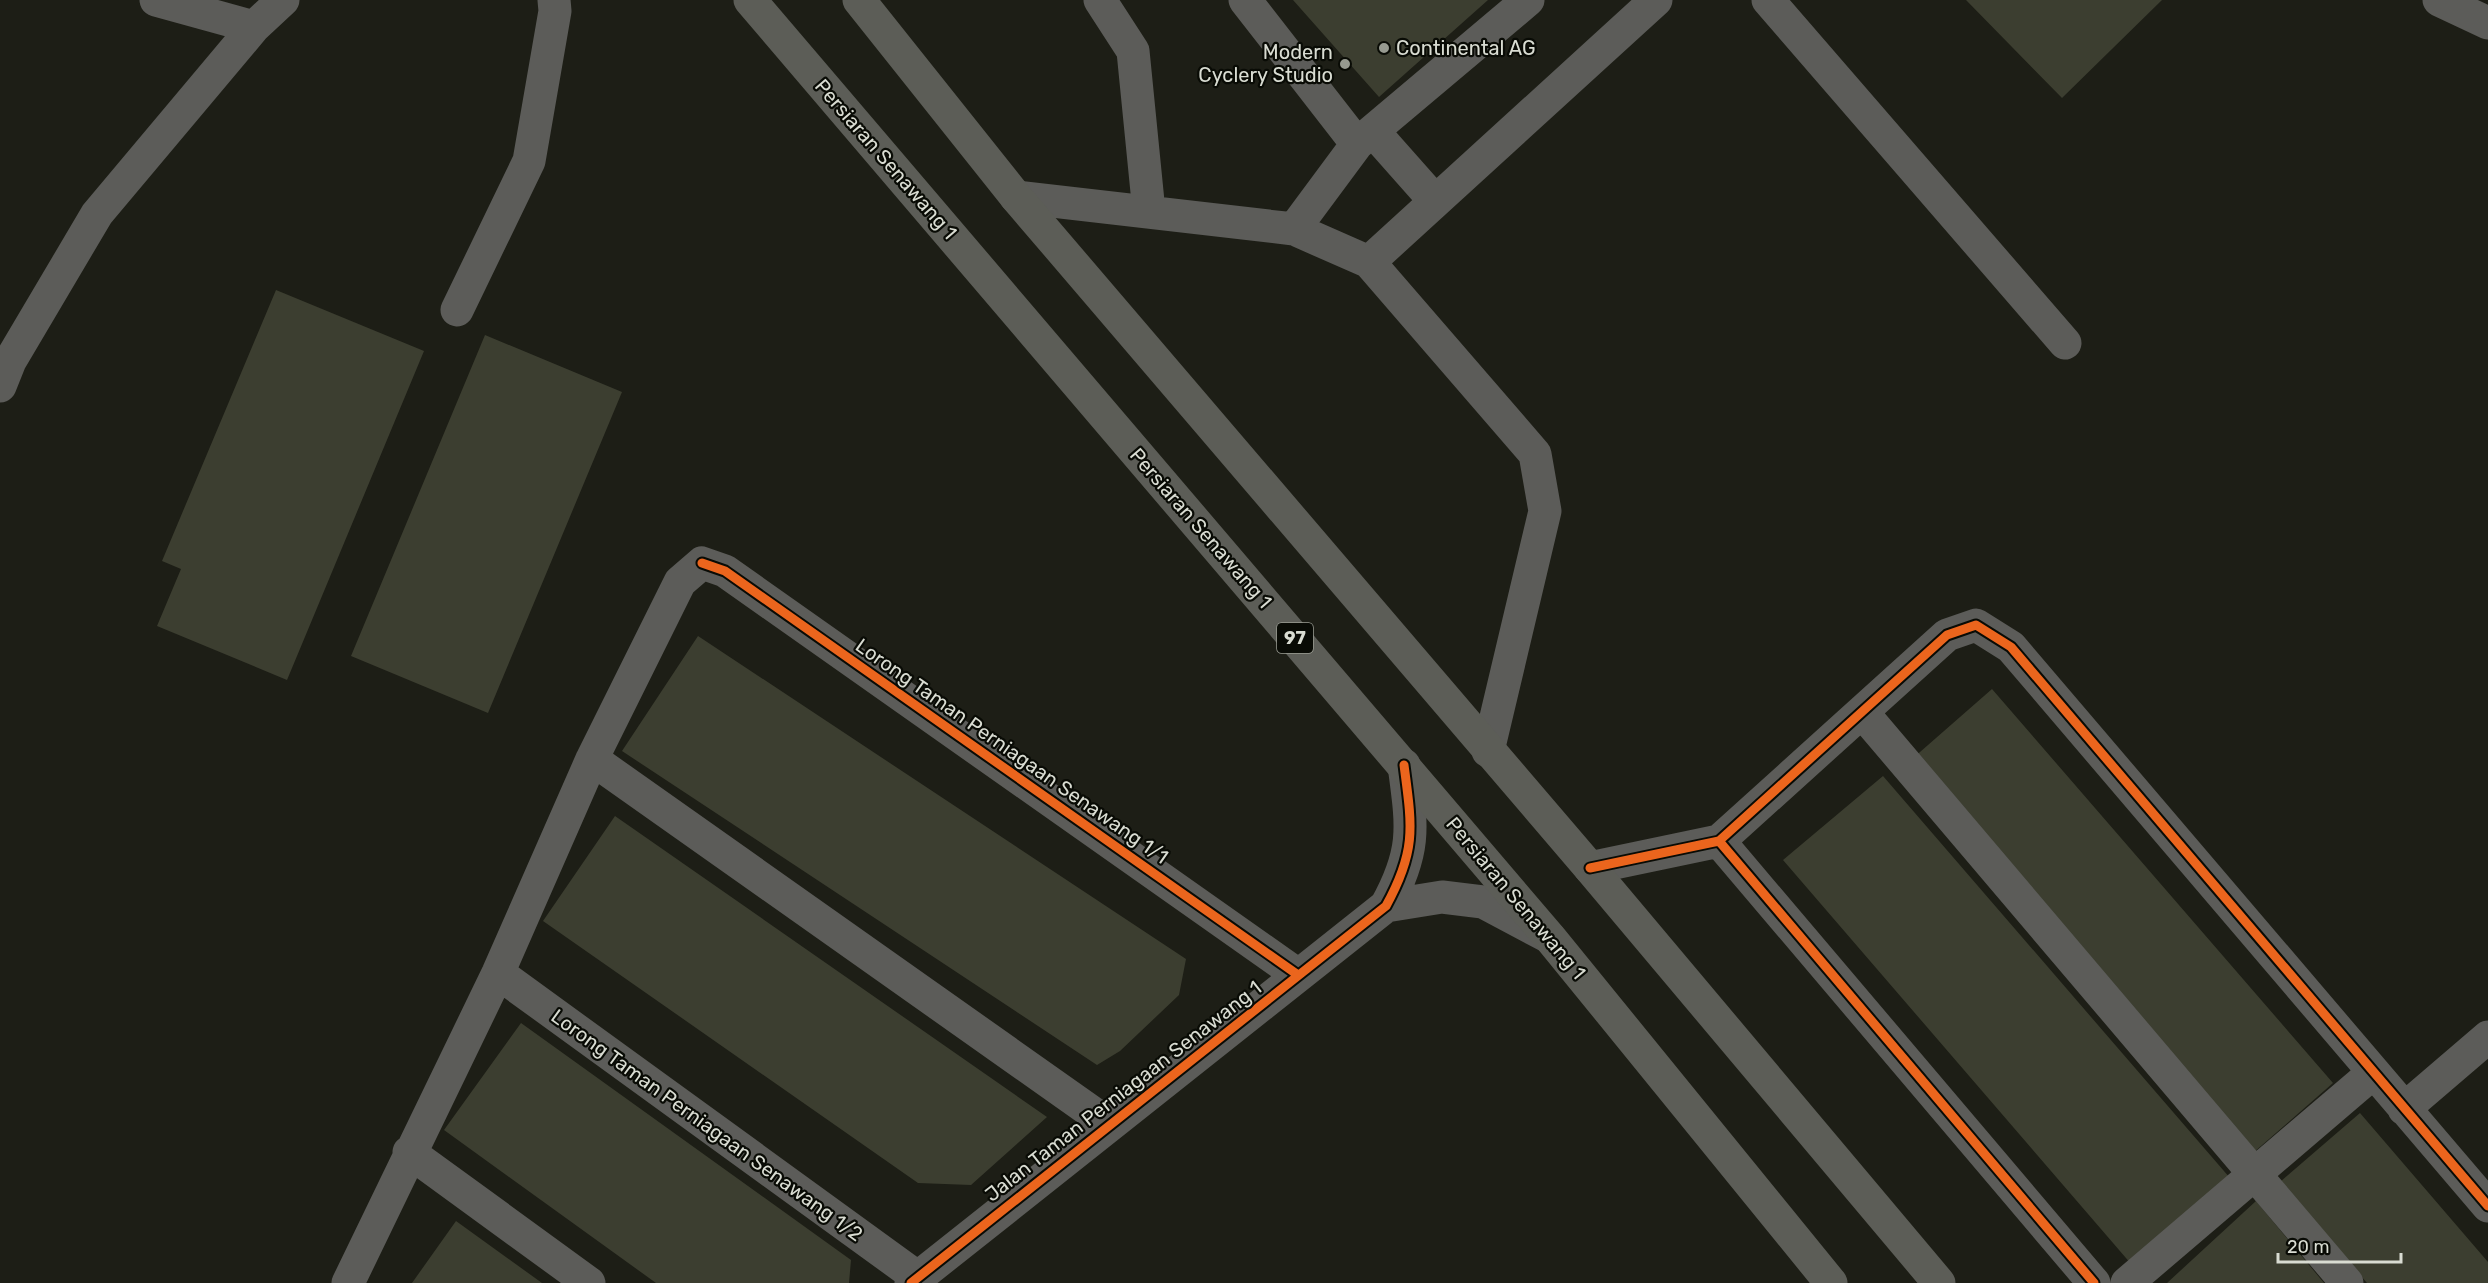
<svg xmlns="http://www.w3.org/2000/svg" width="2488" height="1283" viewBox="0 0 2488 1283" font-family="Rubik,sans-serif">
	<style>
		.building { fill: #3c3e30 }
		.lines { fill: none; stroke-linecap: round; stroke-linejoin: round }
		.minor { stroke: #5c5c59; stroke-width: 33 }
		.major { stroke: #5c5d57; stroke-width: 33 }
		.cycleway-casing { stroke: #090b05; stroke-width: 13 }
		.cycleway { stroke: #eb651d; stroke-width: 9 }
		.poi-dot { fill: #979a90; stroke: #090b05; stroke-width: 2 }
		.labels { text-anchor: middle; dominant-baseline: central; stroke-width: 4.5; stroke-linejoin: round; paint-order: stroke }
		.shield { fill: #090b05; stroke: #9b9d94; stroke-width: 1.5 }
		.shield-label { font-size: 18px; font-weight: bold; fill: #d9dcd2 }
		.poi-label { font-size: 20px; fill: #d9dcd2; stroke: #090b05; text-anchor: start }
		.street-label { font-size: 20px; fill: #d9dcd2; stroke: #090b05 }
	</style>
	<rect width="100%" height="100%" fill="#1d1e16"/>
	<path class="building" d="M 1293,0 L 1488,0 L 1379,97 Z
		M 1966,0 L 2162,0 L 2062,98 Z
		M 276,290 L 424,351 L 287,680 L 157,626 L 181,569 L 162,561 Z
		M 485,335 L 622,392 L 488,713 L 351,656 Z
		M 698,636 L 1186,959 L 1179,995 L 1120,1051 L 1097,1065 L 622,751 Z
		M 1992,689 L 2333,1083 L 2253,1153 L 1912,759 Z
		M 1883,776 L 2230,1178 L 2132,1265 L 1783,860 Z
		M 615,816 L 1047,1117 L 971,1185 L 918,1183 L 543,921 Z
		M 521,1023 L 851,1260 L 849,1283 L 656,1283 L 444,1130 Z
		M 2360,1113 L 2488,1262 L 2488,1283 L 2367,1283 L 2280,1182 Z
		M 2256,1201 L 2324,1283 L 2167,1283 Z
		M 456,1221 L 542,1283 L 412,1283 Z"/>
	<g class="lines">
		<path class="minor" d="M 156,0 L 254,27
			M 1100,0 L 1133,51 L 1149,212
			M 1245,0 L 1357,144 L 1294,229
			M 1768,0 L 2065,343
			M 2439,0 L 2488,23
			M 1373,131 L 1435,201
			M 1357,144 L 1528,0
			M 1016,197 L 1294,229 L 1369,262 L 1535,454 L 1545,511 L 1488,751
			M 1369,262 L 1656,0
			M 457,310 L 529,161 L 555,11 L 554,0
			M 0,386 L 10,361 L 97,214 L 254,27 L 283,0
			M 1862,712 L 2347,1283
			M 592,759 L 1110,1125
			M 1719,841 L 2094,1283
			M 1590,868 L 1719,841 L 1947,635 L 1976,625 L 2011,647 L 2488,1206
			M 1386,906 L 1442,897 L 1483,902 L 1549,937
			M 498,973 L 917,1277
			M 2404,1109 L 2488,1037
			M 409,1152 L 589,1283
			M 348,1283 L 498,973 L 592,759 L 680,582 L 702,563 L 725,571 L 1298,975
			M 911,1283 L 1386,906 C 1417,850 1412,826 1404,765
			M 2127,1283 L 2373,1073"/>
		<path class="major" d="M 750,0 L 1551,939 L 1831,1283
			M 859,0 L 1016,197 L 1590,868 L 1939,1283"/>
		<defs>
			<path id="cycleway" d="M 702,563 L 725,571 L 1298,975
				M 1719,841 L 2094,1283
				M 1590,868 L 1719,841 L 1947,635 L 1976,625 L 2011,647 L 2488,1206
				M 911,1283 L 1386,906 C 1417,850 1412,826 1404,765"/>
		</defs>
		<use href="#cycleway" class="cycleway-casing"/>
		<use href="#cycleway" class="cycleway"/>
	</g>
	<g class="poi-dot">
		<circle cx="1384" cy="48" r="6"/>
		<circle cx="1345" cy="64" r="6"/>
	</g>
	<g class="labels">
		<rect class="shield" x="1277" y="623" width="36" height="30" rx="4.5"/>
		<g class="shield-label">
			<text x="1295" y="638">97</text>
		</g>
		<g class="poi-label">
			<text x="1396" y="48">Continental AG</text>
			<text x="1333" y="52" text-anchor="end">Modern<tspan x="1333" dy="23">Cyclery Studio</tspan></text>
		</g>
		<g class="street-label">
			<text transform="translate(886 159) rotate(49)">Persiaran Senawang 1</text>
			<text transform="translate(1201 528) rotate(49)">Persiaran Senawang 1</text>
			<text transform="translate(1012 751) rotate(35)">Lorong Taman Perniagaan Senawang 1/1</text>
			<text transform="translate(1516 898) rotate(50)">Persiaran Senawang 1</text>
			<text transform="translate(1123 1091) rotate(-38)">Jalan Taman Perniagaan Senawang 1</text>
			<text transform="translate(707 1125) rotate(36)">Lorong Taman Perniagaan Senawang 1/2</text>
		</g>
	</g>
	<path d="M2278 1253v9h123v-9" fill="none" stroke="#d9dcd2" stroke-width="3"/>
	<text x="2287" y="1253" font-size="18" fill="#d9dcd2" stroke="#090b05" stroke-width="4.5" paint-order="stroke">20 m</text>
</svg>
